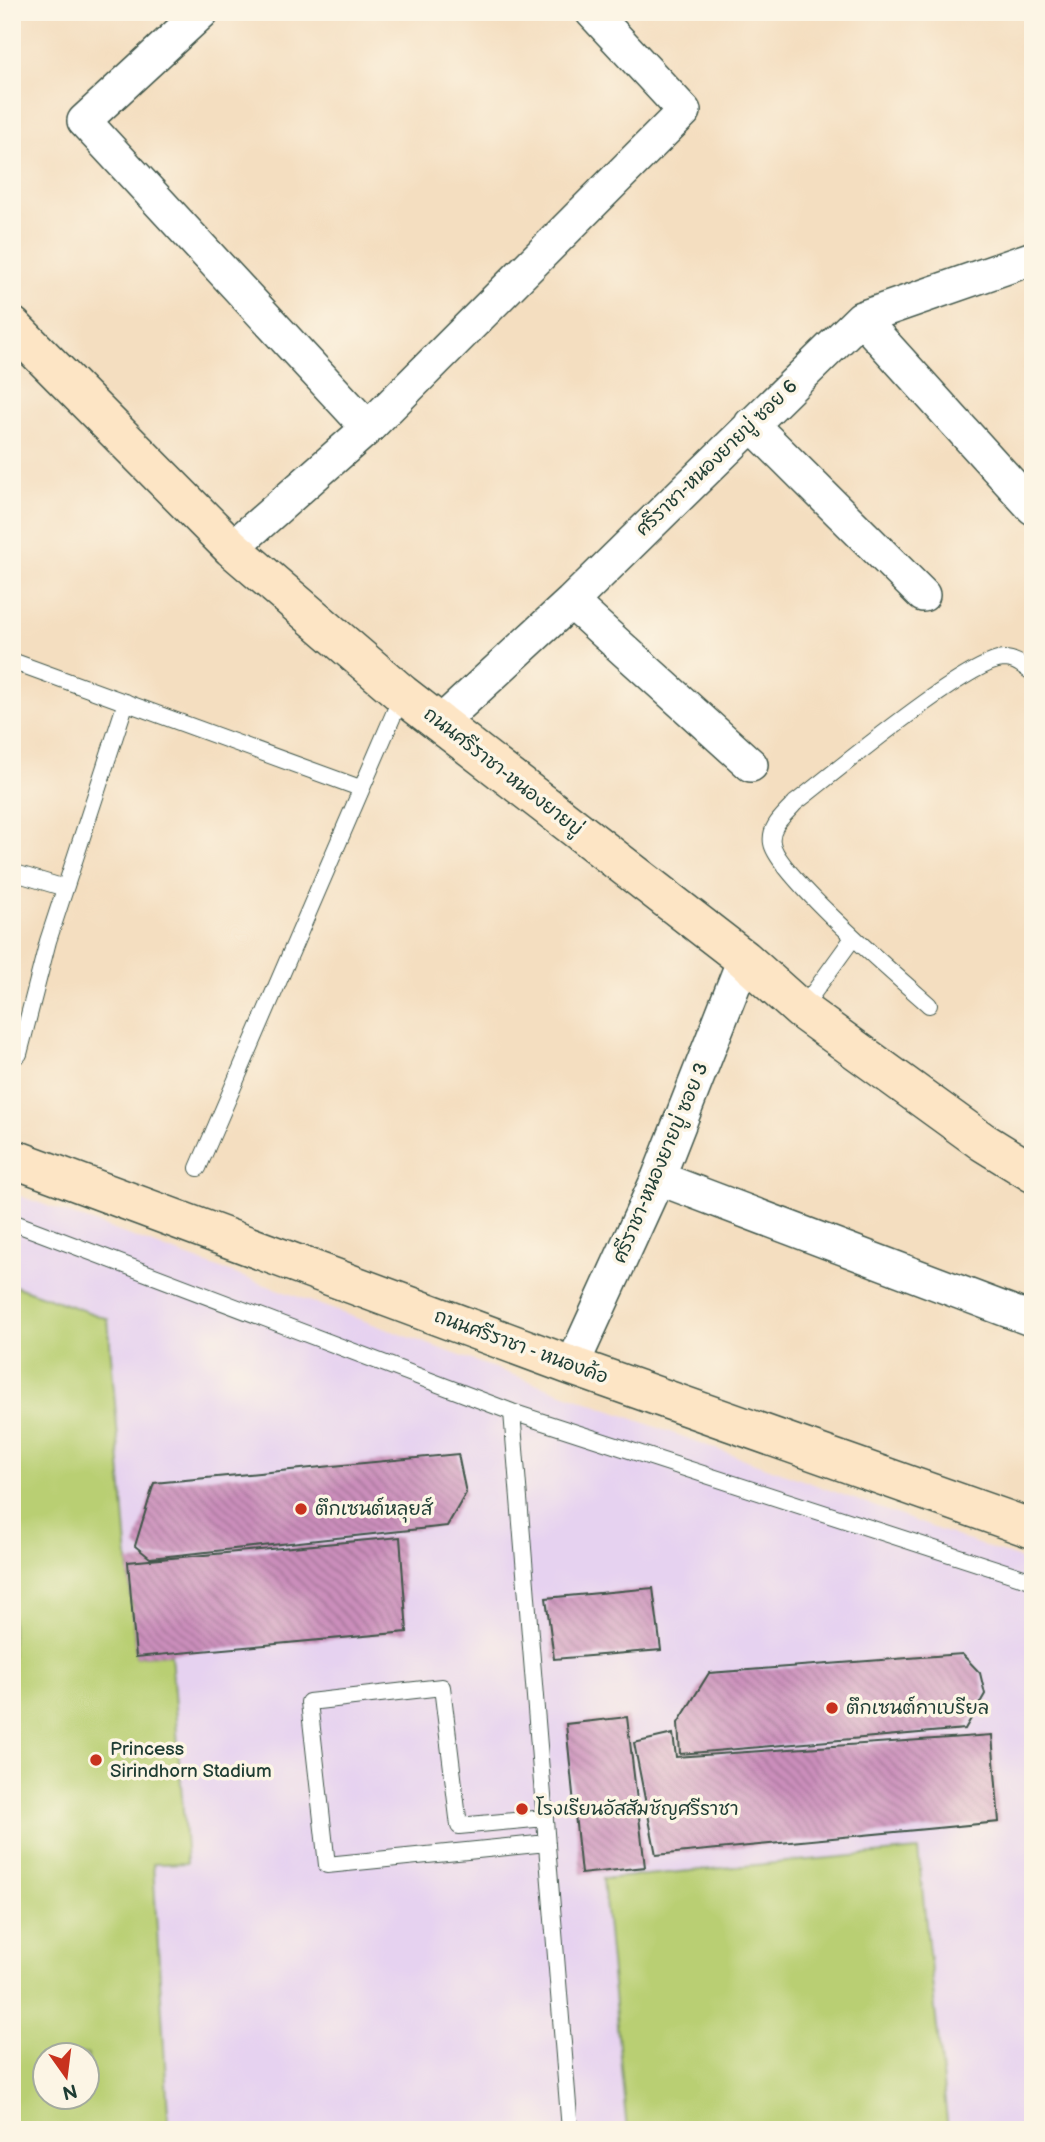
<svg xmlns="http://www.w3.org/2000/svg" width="1045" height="2142" viewBox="0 0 1045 2142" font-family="'Balsamiq Sans','Playpen Sans Thai',sans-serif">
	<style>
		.built { fill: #e6d2f0; fill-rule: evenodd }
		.park { fill: #b9cf73; stroke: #6c8654; stroke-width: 2; fill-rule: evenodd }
		.building { fill: url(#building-back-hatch) }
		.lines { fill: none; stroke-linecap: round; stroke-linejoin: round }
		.service-casing { stroke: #3f5549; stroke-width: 18 }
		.minor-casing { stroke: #3f5549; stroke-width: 36 }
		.secondary-casing { stroke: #3f5549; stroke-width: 41 }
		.service { stroke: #fff; stroke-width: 16 }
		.minor { stroke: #fff; stroke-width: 33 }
		.secondary { stroke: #fde5c5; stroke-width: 38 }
		.poi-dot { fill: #c8321e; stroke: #fcf5e5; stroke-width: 2.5 }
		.labels { text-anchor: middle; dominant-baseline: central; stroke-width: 7; stroke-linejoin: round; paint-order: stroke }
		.street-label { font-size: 19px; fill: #1f3d34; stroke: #fcf5e5 }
		.poi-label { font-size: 19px; fill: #1f3d34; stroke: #fcf5e5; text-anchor: start }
	</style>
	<defs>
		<pattern id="building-back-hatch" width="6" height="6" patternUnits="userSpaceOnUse" patternTransform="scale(1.75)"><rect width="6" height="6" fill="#cb8ebb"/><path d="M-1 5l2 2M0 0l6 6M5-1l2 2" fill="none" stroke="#a47599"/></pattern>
	</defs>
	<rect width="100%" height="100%" fill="#fcf5e5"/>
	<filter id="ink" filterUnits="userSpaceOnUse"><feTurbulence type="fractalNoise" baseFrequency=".0143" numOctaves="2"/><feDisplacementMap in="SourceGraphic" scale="14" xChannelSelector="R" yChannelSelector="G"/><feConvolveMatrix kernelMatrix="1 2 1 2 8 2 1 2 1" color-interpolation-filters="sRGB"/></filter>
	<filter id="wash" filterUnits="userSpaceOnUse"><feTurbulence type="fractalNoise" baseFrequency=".00686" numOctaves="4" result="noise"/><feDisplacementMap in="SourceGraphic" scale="28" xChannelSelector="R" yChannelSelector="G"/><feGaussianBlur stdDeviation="1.57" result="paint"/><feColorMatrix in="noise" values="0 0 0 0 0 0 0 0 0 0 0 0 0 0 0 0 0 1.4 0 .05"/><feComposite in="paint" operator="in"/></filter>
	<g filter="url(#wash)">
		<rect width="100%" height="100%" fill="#f4dec0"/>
		<path class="built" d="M 12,1193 L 1033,1564 L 1033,2130 L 12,2130 ZM 46,2054 L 88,2054 L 88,2096 L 46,2096 Z"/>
		<path class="park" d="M 12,1285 L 108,1319 L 136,1657 L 171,1654 L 187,1863 L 153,1864 L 169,2130 L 12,2130 ZM 46,2054 L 88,2054 L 88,2096 L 46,2096 Z
			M 918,1850 L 948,2130 L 627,2130 L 603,1879 Z"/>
		<g id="blocks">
			<path class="building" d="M 458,1454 L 466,1493 L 447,1526 L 150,1558 L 135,1546 L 154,1483 Z
				M 400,1537 L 407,1632 L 136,1657 L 128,1562 Z
				M 653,1588 L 661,1650 L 554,1659 L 546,1598 Z
				M 962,1654 L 980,1673 L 985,1694 L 965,1729 L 680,1754 L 678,1723 L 709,1673 Z
				M 627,1717 L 645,1867 L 581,1874 L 566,1724 Z
				M 673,1734 L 676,1757 L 992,1735 L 999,1822 L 656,1855 L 634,1743 Z"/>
		</g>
	</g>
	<g filter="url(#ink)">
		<use href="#blocks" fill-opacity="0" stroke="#3f5549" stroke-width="2"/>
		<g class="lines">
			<defs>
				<path id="service" d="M 12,661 L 360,788
					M 12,872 L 65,888
					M 929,1005 C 901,980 776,873 772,843 C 769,826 785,815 795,803 C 832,775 968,660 1004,659 C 1016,659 1024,667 1033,673
					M 801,1010 L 853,938
					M 19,1054 L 48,941 L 126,702
					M 198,1168 L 402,695
					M 12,1222 L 512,1412 L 1033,1581
					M 512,1412 L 570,2130
					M 545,1818 L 459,1826 L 442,1687 L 309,1702 L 327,1865 L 547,1843"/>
				<path id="minor" d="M 202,12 L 84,121 L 368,428
					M 861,318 L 1033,508
					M 751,424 L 923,595
					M 232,548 L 368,428 L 684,111 L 592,12
					M 571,602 L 751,765
					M 440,723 L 571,602 L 861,318 L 1033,258
					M 658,1178 L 1033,1320
					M 572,1366 L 658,1178 L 744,959"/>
				<path id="secondary" d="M 12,326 L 232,548 L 402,694 L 744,959 L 801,1010 L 983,1142 L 1033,1173
					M 12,1158 L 572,1366 L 1033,1529"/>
			</defs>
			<use href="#service" class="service-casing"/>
			<use href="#minor" class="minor-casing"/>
			<use href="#secondary" class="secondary-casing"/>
			<use href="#service" class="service"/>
			<use href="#minor" class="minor"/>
			<use href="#secondary" class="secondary"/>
		</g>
	</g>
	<g class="poi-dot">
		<circle cx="301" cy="1509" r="7"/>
		<circle cx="832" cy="1708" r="7"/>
		<circle cx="96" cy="1760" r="7"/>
		<circle cx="522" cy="1809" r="7"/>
	</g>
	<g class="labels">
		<g class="street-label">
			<text transform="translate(717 458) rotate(-44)">ศรีราชา-หนองยายบู่ ซอย 6</text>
			<text transform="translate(503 772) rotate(38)">ถนนศรีราชา-หนองยายบู่</text>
			<text transform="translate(661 1163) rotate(-67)">ศรีราชา-หนองยายบู่ ซอย 3</text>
			<text transform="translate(521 1347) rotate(20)">ถนนศรีราชา - หนองค้อ</text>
		</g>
		<g class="poi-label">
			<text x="315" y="1509">ตึกเซนต์หลุยส์</text>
			<text x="846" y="1708">ตึกเซนต์กาเบรียล</text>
			<text x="110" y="1749">Princess<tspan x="110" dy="22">Sirindhorn Stadium</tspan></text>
			<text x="536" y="1809">โรงเรียนอัสสัมชัญศรีราชา</text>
		</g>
	</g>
	<rect width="1045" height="2142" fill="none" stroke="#fcf5e5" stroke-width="42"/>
	<g transform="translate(66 2076) rotate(166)"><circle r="33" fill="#fcf5e5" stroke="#a4ab9e" stroke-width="2"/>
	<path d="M0-5L12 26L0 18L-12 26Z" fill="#c8321e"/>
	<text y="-10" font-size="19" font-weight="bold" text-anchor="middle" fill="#1f3d34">N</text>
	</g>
</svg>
